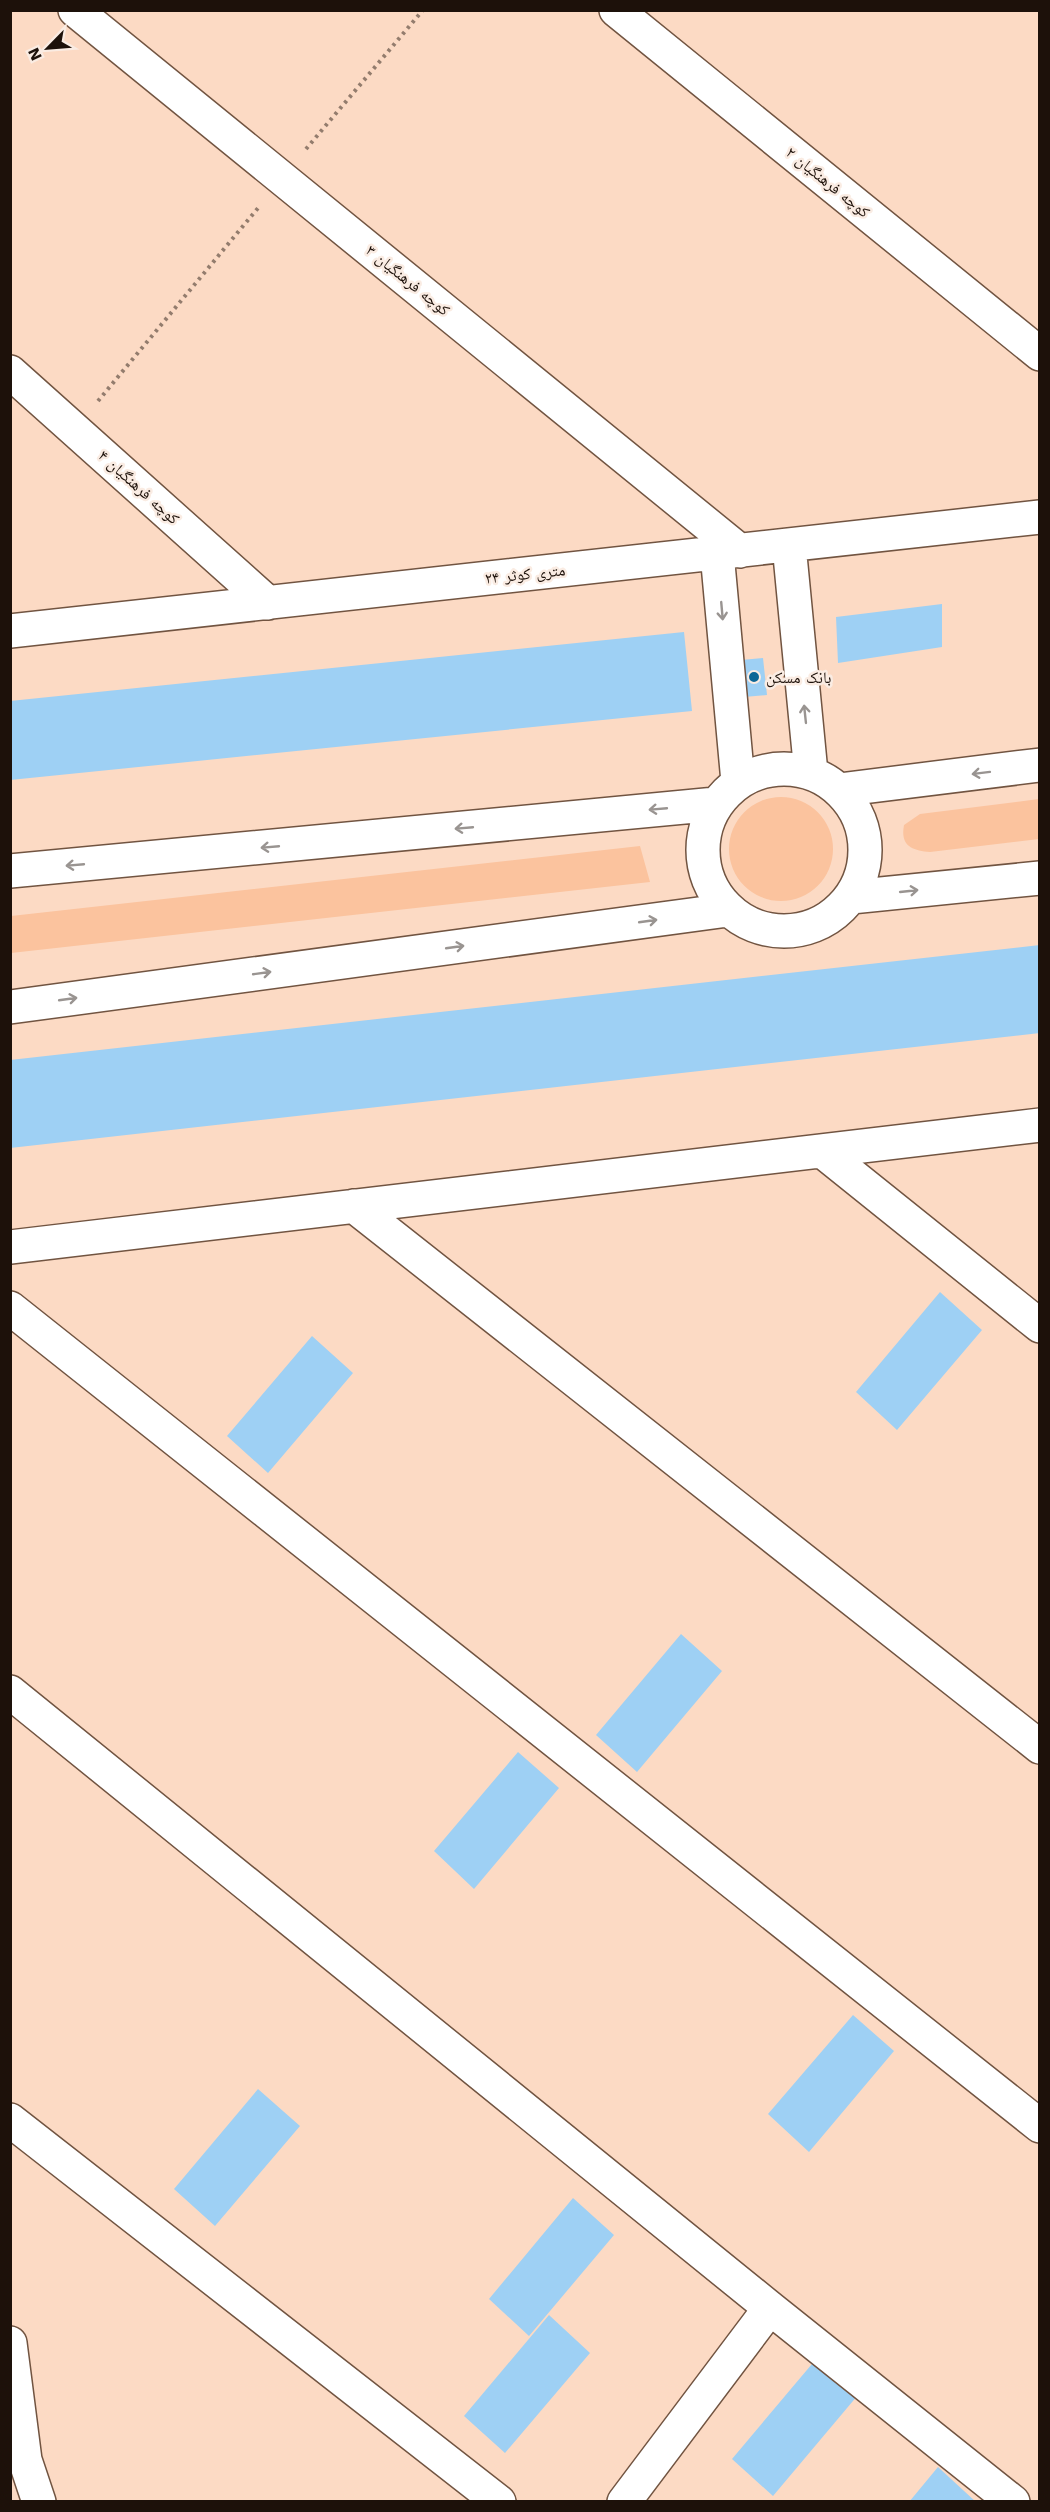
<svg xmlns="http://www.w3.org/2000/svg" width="1050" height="2512" viewBox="0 0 1050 2512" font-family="'Work Sans','Noto Naskh Arabic',sans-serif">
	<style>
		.green { fill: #fbc39e }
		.building { fill: #9ed0f4 }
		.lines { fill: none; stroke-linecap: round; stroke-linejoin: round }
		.minor-casing { stroke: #715441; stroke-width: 36 }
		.path { stroke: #937c6d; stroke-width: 4; stroke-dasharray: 3 4.5; stroke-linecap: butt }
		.minor { stroke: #fff; stroke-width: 33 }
		.oneway { stroke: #999491 }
		.poi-dot { fill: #0b6696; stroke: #faece3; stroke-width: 2 }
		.labels { text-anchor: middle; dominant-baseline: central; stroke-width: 5; stroke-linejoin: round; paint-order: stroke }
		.street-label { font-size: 16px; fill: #1d110a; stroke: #faece3 }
		.poi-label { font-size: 16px; fill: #1d110a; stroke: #faece3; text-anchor: start }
	</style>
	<rect width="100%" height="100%" fill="#fcdac4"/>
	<path class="green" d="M729 849a52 52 0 1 1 104 0a52 52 0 1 1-104 0Z
		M 1039,799 L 1039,839 L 930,852 C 912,850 900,846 904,825 L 920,814 Z
		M 640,846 L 650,882 L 11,953 L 11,916 Z"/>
	<path class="building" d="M 942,604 L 942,647 L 838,663 L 836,617 Z
		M 684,632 L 692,711 L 10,780 L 10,701 Z
		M 763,658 L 767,695 L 744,697 L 741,660 Z
		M 1040,945 L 1040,1033 L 10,1148 L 10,1060 Z
		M 940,1292 L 982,1330 L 897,1430 L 856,1392 Z
		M 312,1336 L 353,1373 L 268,1473 L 227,1436 Z
		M 681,1634 L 722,1671 L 637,1772 L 596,1735 Z
		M 518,1752 L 559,1788 L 474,1889 L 434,1851 Z
		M 853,2015 L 894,2051 L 809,2152 L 768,2114 Z
		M 258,2089 L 300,2126 L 215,2226 L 174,2189 Z
		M 573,2198 L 614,2235 L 529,2336 L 489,2299 Z
		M 549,2315 L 590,2353 L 505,2453 L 464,2416 Z
		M 817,2358 L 858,2395 L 773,2496 L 732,2459 Z
		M 938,2467 L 976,2502 L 909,2502 Z"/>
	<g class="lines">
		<defs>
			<path id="minor" d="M 75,10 L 740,551
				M 616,10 L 1040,354
				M 10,372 L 268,603
				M 789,545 L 811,773
				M 717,553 L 738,782
				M 10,631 L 1040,517
				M703 850a81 81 0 1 1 162 0a81 81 0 1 1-162 0Z
				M 839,790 L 1040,765
				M 10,871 L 716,804
				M 851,897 L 1040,878
				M 10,1007 L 728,910
				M 822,1151 L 1040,1326
				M 354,1206 L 1040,1747
				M 10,1247 L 1040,1125
				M 10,1308 L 1040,2126
				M 10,1692 L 770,2308 L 1013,2502
				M 10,2120 L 499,2502
				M 10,2343 L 25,2460 L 39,2502
				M 624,2502 L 770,2308"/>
		</defs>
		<use href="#minor" class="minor-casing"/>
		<path class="path" d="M 306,149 L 423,10
			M 98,401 L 258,208"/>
		<use href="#minor" class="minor"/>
	</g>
	<defs><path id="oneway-shaft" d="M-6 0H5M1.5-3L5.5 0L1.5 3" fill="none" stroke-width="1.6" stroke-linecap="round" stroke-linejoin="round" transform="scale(1.5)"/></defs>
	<g class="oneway">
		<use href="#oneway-shaft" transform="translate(722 611) rotate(85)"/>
		<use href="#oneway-shaft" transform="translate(805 714) rotate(-96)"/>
		<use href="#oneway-shaft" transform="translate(981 773) rotate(173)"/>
		<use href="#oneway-shaft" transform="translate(658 809) rotate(175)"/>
		<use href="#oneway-shaft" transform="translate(464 828) rotate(175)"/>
		<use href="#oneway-shaft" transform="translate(270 847) rotate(175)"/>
		<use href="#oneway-shaft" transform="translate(75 865) rotate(175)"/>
		<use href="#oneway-shaft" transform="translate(909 891) rotate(-6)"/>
		<use href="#oneway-shaft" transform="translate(648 921) rotate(-8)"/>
		<use href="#oneway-shaft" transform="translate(455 947) rotate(-8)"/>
		<use href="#oneway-shaft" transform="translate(262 973) rotate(-8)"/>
		<use href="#oneway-shaft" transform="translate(68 999) rotate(-8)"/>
	</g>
	<circle class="poi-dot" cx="754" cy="677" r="6"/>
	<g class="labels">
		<g class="street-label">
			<text transform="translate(828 182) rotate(39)">کوچه فرهنگیان ۲</text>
			<text transform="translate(408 280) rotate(39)">کوچه فرهنگیان ۳</text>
			<text transform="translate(139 487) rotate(42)">کوچه فرهنگیان ۴</text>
			<text transform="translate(525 574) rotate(-6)">۲۴ متری کوثر</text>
		</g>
		<g class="poi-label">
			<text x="766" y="677">بانک مسکن</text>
		</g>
	</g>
	<rect width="1050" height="2512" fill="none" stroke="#1d110a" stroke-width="24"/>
	<g transform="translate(48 48) rotate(245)" stroke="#faece3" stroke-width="4.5" paint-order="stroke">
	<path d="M0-4.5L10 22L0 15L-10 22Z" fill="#1d110a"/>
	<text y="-9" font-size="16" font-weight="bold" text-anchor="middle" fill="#1d110a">N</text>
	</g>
</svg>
